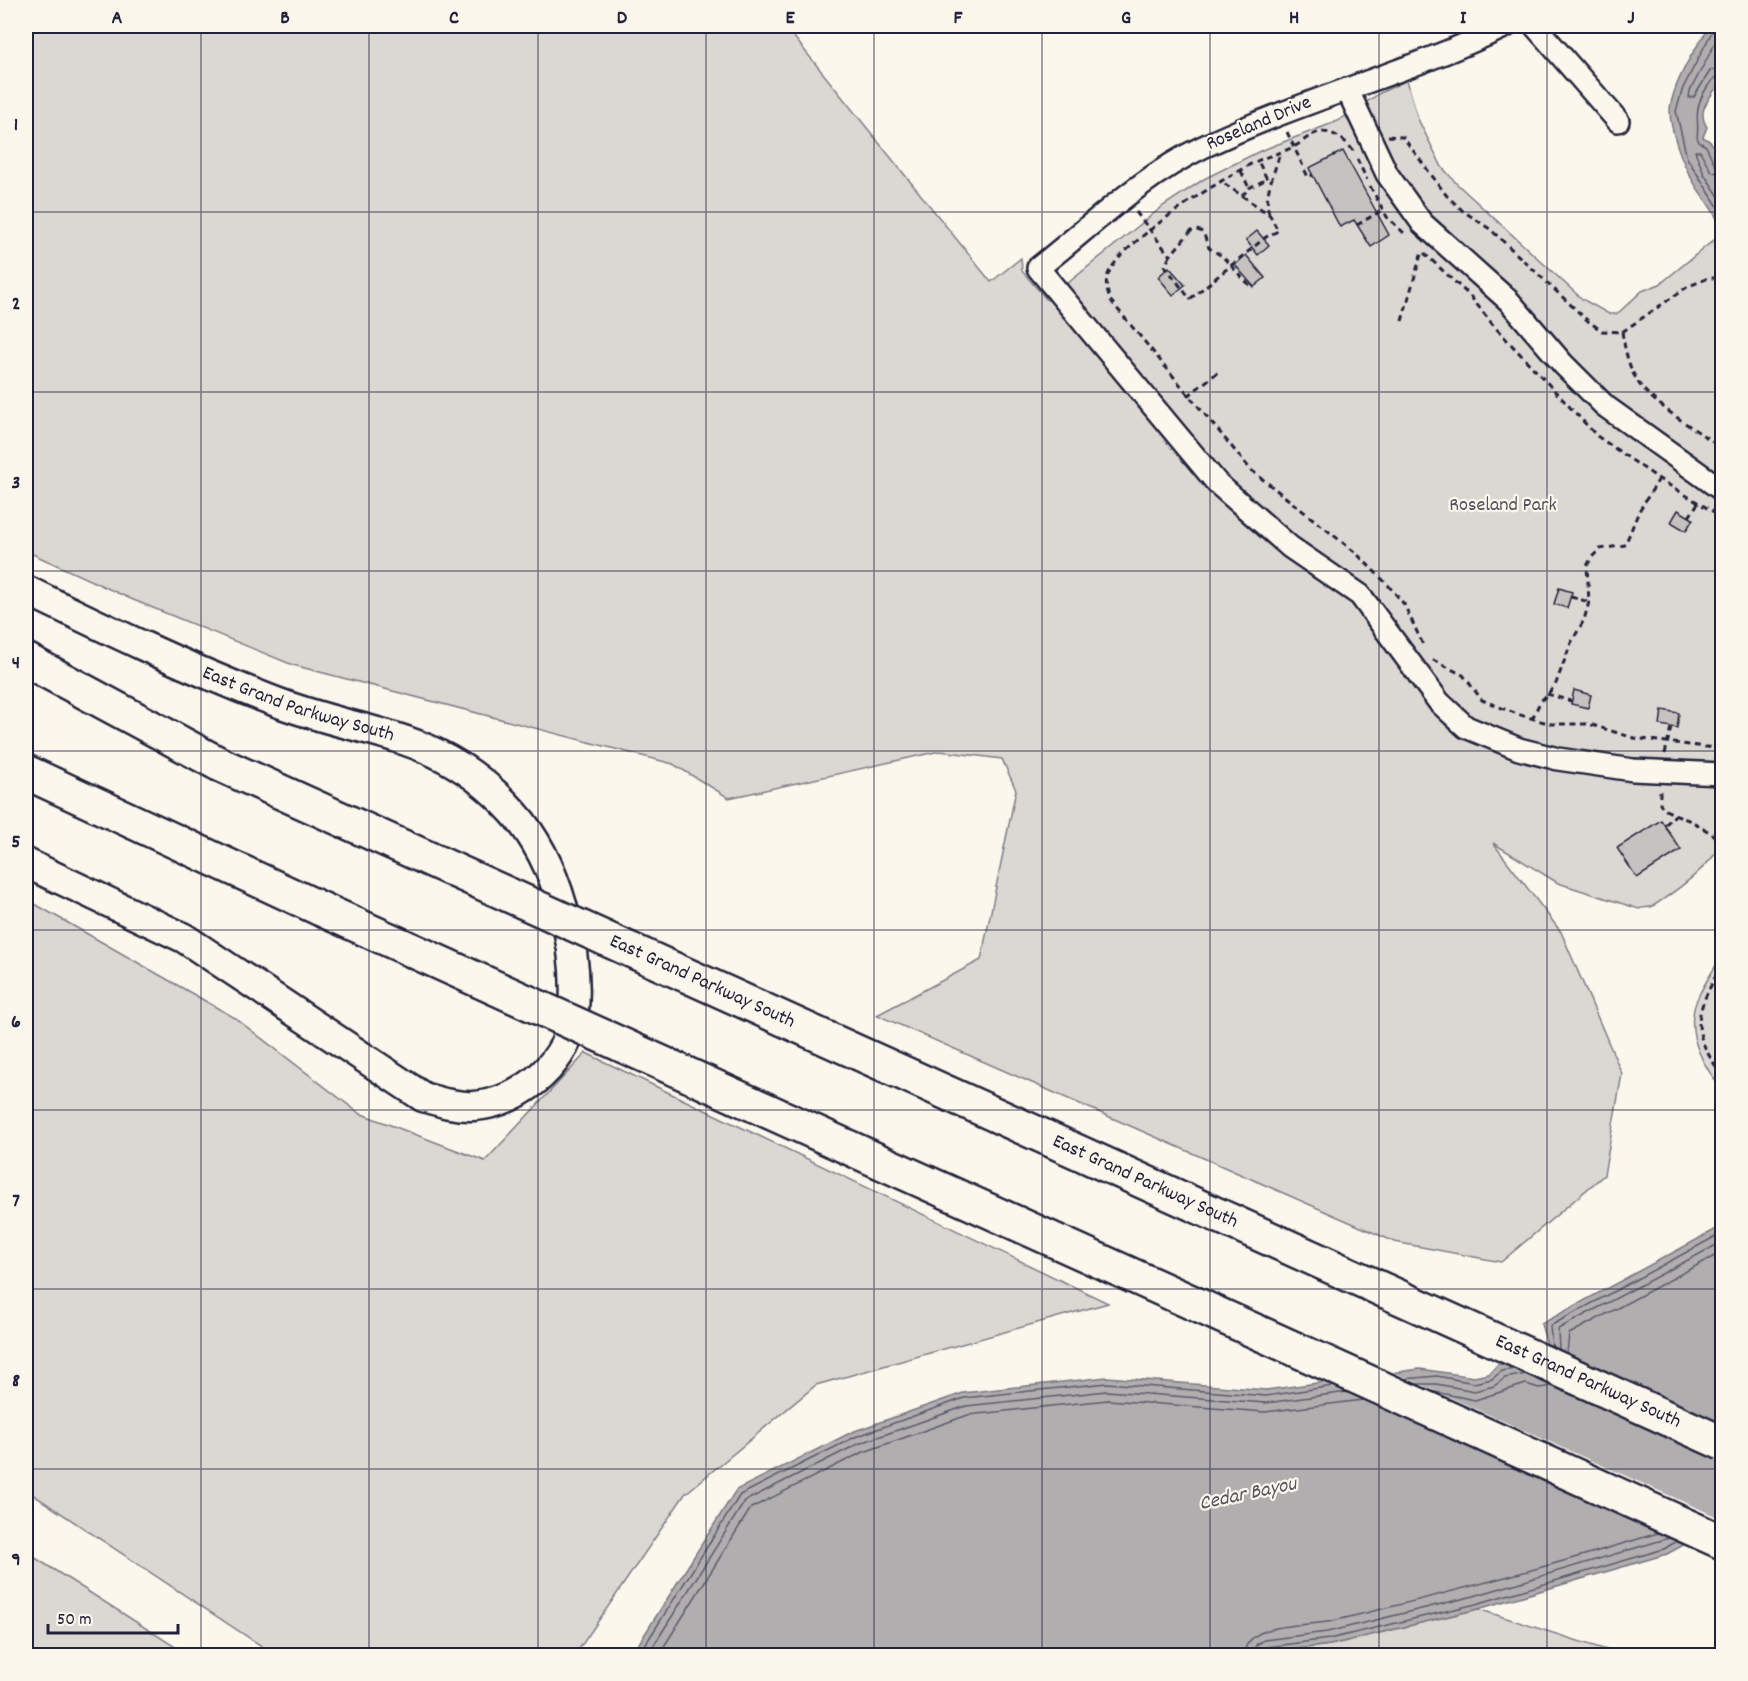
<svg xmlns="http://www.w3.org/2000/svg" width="1748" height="1681" viewBox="0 0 1748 1681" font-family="Dekko,sans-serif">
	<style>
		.green { fill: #dbd8d3; stroke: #7e7d87; stroke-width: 1.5 }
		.water { fill: #b1aeb0; stroke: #787681; stroke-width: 1.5 }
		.pier { fill: #fbf7ec }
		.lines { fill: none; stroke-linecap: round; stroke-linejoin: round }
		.shore { stroke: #5b5a6a; stroke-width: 1.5 }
		.building { fill: #c6c2c0; stroke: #22223b; stroke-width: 1.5 }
		.street-casing { stroke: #22223b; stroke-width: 26 }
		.secondary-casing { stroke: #22223b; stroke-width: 33 }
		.highway-casing { stroke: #22223b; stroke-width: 38 }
		.path { stroke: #22223b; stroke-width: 3; stroke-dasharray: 6 4.5; stroke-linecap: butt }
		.street { stroke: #fbf7ec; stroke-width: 21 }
		.secondary { stroke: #fbf7ec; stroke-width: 28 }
		.highway { stroke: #fbf7ec; stroke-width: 33 }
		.highway-bridge-casing { stroke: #22223b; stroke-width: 38; stroke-linecap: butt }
		.highway-bridge { stroke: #fbf7ec; stroke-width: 33 }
		.grid { fill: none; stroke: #22223b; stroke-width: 1.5; stroke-opacity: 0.55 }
		.labels { text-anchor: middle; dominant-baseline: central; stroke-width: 4.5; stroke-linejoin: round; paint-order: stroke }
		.street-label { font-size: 20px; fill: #22223b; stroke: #fbf7ec }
		.park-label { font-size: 20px; fill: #505061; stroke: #fbf7ec }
		.water-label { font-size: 21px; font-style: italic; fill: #545364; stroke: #fbf7ec }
		.neatline { fill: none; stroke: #22223b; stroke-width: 2 }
		.grid-label { font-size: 20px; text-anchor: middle; font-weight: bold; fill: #22223b }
	</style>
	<rect width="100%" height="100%" fill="#fbf7ec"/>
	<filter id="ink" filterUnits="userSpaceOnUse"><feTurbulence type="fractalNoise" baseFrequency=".0167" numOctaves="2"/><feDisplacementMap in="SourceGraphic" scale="12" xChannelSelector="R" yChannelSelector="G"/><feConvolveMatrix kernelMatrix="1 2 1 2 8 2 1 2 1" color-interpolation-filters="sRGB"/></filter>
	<g filter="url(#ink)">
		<path class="green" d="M 26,26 L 785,26 L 991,282 L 1021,258 L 1022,271 L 1047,300 L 1163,206 L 1204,179 L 1260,151 L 1338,121 L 1380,93 L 1407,80 L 1418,119 L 1442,167 L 1457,184 L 1582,299 L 1609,314 L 1617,314 L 1642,291 L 1660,284 L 1720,235 L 1722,237 L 1722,845 C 1705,870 1678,890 1653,906 C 1648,909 1645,906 1639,909 L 1558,883 L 1493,843 L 1561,932 L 1622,1074 L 1604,1175 L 1501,1262 L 1395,1242 L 877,1015 L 981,960 L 1016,790 L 1002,759 L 940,751 L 729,798 L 673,764 L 293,665 L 131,599 L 26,551 Z
			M 26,899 L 235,1018 L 359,1113 L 485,1161 L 586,1053 L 1108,1303 L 816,1385 L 685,1494 L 575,1655 L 275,1655 L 26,1490 Z
			M 1722,954 L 1722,1089 C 1701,1063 1682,1029 1699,995 C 1706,981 1715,968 1722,954 Z
			M 26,1552 L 188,1655 L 26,1655 Z
			M 1478,1609 L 1622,1655 L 1243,1656 L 1330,1645 Z"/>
		<path class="water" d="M 1711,26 L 1722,26 C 1723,38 1726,67 1722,77 C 1716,94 1694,107 1707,127 L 1703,137 C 1732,151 1723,204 1722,232 C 1717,212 1703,199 1693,181 C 1683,165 1666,122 1671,103 C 1677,77 1695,47 1711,26 Z
			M 1722,1226 L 1722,1524 L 1667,1554 L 1478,1609 L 1330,1645 L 1243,1655 L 631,1656 L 736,1490 L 852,1432 L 963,1393 L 1107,1377 L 1266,1390 L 1420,1369 L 1474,1377 L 1489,1374 L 1498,1364 C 1516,1365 1534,1357 1547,1344 L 1541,1324 Z"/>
		<path class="pier" d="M 1391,1371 L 1722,1519 L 1722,1527 L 1687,1546 L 1314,1379 Z"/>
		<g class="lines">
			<path class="shore" d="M 1715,26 L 1683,88 L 1676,111 L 1687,158 L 1722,213
				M 1722,30 L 1690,91 L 1689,98 L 1694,97 L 1710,71 L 1722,66
				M 1722,74 C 1712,75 1700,97 1698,108 C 1696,119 1699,126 1697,137 L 1699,142 L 1706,146 L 1715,165 L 1722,167
				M 1722,175 L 1711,171 L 1700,151 L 1695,151 L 1704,174 L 1722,201
				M 1552,1346 L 1550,1326 L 1722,1233
				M 1559,1349 L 1558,1329 L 1722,1242
				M 1567,1353 L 1569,1334 L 1722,1252
				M 1404,1379 L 1437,1376 L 1474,1383 L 1492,1379 L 1502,1371 L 1515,1369
				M 1416,1384 L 1436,1384 L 1475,1391 L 1494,1386 L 1505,1378 L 1526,1374
				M 1435,1392 L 1475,1400 L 1526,1384 L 1539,1388 L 1552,1386
				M 638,1656 L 740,1495 L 855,1437 L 964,1398 L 1107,1383 L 1266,1396 L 1333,1386
				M 647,1656 L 745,1501 L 858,1444 L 966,1406 L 1107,1391 L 1266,1403 L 1347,1392
				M 658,1656 L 751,1508 L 861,1453 L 968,1415 L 1108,1400 L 1265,1412 L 1363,1400
				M 1244,1656 C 1245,1620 1307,1627 1333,1621 C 1442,1595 1551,1566 1658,1533
				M 1253,1656 L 1256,1645 L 1264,1640 L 1327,1632 L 1474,1596 L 1669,1538
				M 1260,1656 L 1266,1647 L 1329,1639 L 1476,1604 L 1664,1549 L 1677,1541"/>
		</g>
		<path class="building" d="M 1343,151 L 1389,235 L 1371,247 L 1354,220 L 1340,227 L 1309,168 Z
			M 1257,231 L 1269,245 L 1258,255 L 1246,240 Z
			M 1246,255 L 1265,278 L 1254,287 L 1235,265 Z
			M 1169,267 L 1185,285 L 1173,295 L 1158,277 Z
			M 1678,510 L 1693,519 L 1686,531 L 1671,522 Z
			M 1559,588 L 1572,592 L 1567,608 L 1554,604 Z
			M 1574,690 L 1591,695 L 1588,708 L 1571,704 Z
			M 1662,710 L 1679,713 L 1677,728 L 1660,725 Z
			M 1661,820 L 1681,850 L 1637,878 L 1617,848 Z"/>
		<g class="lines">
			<defs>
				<path id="street" d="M 1506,26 C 1408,73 1301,100 1203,147 C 1142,176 1090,227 1038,268 L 1217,483 L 1290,547 L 1360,595 L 1439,702 L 1466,727 L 1519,749 L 1558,759 L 1633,770 L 1722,774
					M 1535,26 L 1618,121
					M 1347,89 L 1387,174 L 1422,223 L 1509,301 L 1563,364 L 1605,406 L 1722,490"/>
				<g id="secondary">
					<path id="s1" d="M 26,590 C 106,629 187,668 271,700 C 367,738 438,728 514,813 C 558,862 579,946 574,1011 C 571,1060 522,1103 474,1106 C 457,1107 440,1102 423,1097 L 184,938 L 26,863"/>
				</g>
				<path id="highway" d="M 26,660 L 219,764
					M 26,772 L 321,909"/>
			</defs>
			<use href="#street" class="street-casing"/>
			<use href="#secondary" class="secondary-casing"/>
			<use href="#highway" class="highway-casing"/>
			<path class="path" d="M 1287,132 L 1308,177 L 1313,175
				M 1388,136 L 1403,137 L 1447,196 L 1463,211 L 1490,229 L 1588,321 L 1602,331 L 1622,332 L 1687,287 L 1706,279 L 1722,277
				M 1353,151 C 1347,141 1334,132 1323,132 C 1310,132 1302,144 1291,148 C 1280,153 1268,156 1257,161 C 1226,176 1113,246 1107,278 C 1105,286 1108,293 1110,300 L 1251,470 L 1356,553 L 1388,585 L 1404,604 L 1424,647
				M 1357,159 L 1367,180
				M 1241,171 L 1249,188
				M 1370,186 L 1387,217 L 1405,234
				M 1242,196 L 1249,188 L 1267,179 L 1258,161
				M 1136,212 L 1170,256 L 1190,232 L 1194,229 L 1203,232 L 1209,248 L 1222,256 L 1251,287
				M 1269,213 C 1263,196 1275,171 1280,153
				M 1357,225 L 1384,209
				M 1424,253 L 1471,297 L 1493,325 L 1597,436 L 1659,479 L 1722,517
				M 1170,256 L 1165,266 L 1190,299 L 1266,237 L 1278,231 L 1270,215 L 1222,182
				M 1402,321 L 1422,251
				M 1622,332 C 1625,350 1629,370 1640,385 C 1653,404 1702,434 1722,448
				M 1188,396 L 1219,371
				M 1689,517 L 1698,503
				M 1571,597 L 1589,602
				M 1433,660 L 1463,675 L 1482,700 L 1517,714 L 1551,724 L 1589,724 L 1634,738 L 1722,749
				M 1547,694 L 1571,701
				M 1532,719 L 1540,702 L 1555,686 L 1571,643 L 1584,620 L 1589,602 L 1587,566 L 1592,557 L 1600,549 L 1625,545 L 1639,511 L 1659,479
				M 1665,754 L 1671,727
				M 1660,791 L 1660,803 L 1663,809 L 1693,822 L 1722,840
				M 1665,825 L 1675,815
				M 1722,965 C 1695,1014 1688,1028 1722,1075"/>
			<use href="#street" class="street"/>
			<use href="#secondary" class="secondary"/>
			<use href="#highway" class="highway"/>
			<defs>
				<g id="highway-bridge">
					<path id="s2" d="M 219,764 L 1722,1443"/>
					<path d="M 321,909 L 1722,1542"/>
				</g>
			</defs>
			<use href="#highway-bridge" class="highway-bridge-casing"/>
			<use href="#highway-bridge" class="highway-bridge"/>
		</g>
	</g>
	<path class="grid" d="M 201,26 L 201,1656M 369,26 L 369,1656M 538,26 L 538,1656M 706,26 L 706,1656M 874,26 L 874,1656M 1042,26 L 1042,1656M 1210,26 L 1210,1656M 1379,26 L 1379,1656M 1547,26 L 1547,1656M 26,212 L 1722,212M 26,392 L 1722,392M 26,571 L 1722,571M 26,751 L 1722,751M 26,930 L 1722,930M 26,1110 L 1722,1110M 26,1289 L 1722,1289M 26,1469 L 1722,1469"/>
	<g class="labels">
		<g class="street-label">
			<text transform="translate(1259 124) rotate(-23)">Roseland Drive</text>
			<text stroke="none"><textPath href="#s1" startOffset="296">East Grand Parkway South</textPath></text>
			<text stroke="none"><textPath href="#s2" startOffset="530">East Grand Parkway South</textPath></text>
			<text stroke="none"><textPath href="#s2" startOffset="1016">East Grand Parkway South</textPath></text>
			<text stroke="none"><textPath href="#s2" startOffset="1502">East Grand Parkway South</textPath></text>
		</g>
		<g class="park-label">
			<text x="1503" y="506">Roseland Park</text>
		</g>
		<g class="water-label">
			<text transform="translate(1248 1495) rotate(-12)">Cedar Bayou</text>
		</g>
	</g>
	<rect width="1748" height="1681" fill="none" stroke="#fbf7ec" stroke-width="66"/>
	<path d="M48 1624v9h130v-9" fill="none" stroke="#22223b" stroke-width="3"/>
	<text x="57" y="1624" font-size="18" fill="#22223b" stroke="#fbf7ec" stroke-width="4.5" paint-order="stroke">50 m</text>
	<rect x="33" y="33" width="1682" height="1615" class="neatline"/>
	<g class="grid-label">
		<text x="117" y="23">A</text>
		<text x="285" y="23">B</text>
		<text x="454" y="23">C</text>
		<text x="622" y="23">D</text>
		<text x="790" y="23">E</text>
		<text x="958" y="23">F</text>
		<text x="1126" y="23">G</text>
		<text x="1294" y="23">H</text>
		<text x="1463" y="23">I</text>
		<text x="1631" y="23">J</text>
		<text x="16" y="130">1</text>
		<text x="16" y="309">2</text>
		<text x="16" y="488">3</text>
		<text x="16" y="668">4</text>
		<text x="16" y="847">5</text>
		<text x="16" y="1027">6</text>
		<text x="16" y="1206">7</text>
		<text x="16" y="1386">8</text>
		<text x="16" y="1565">9</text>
	</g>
</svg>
